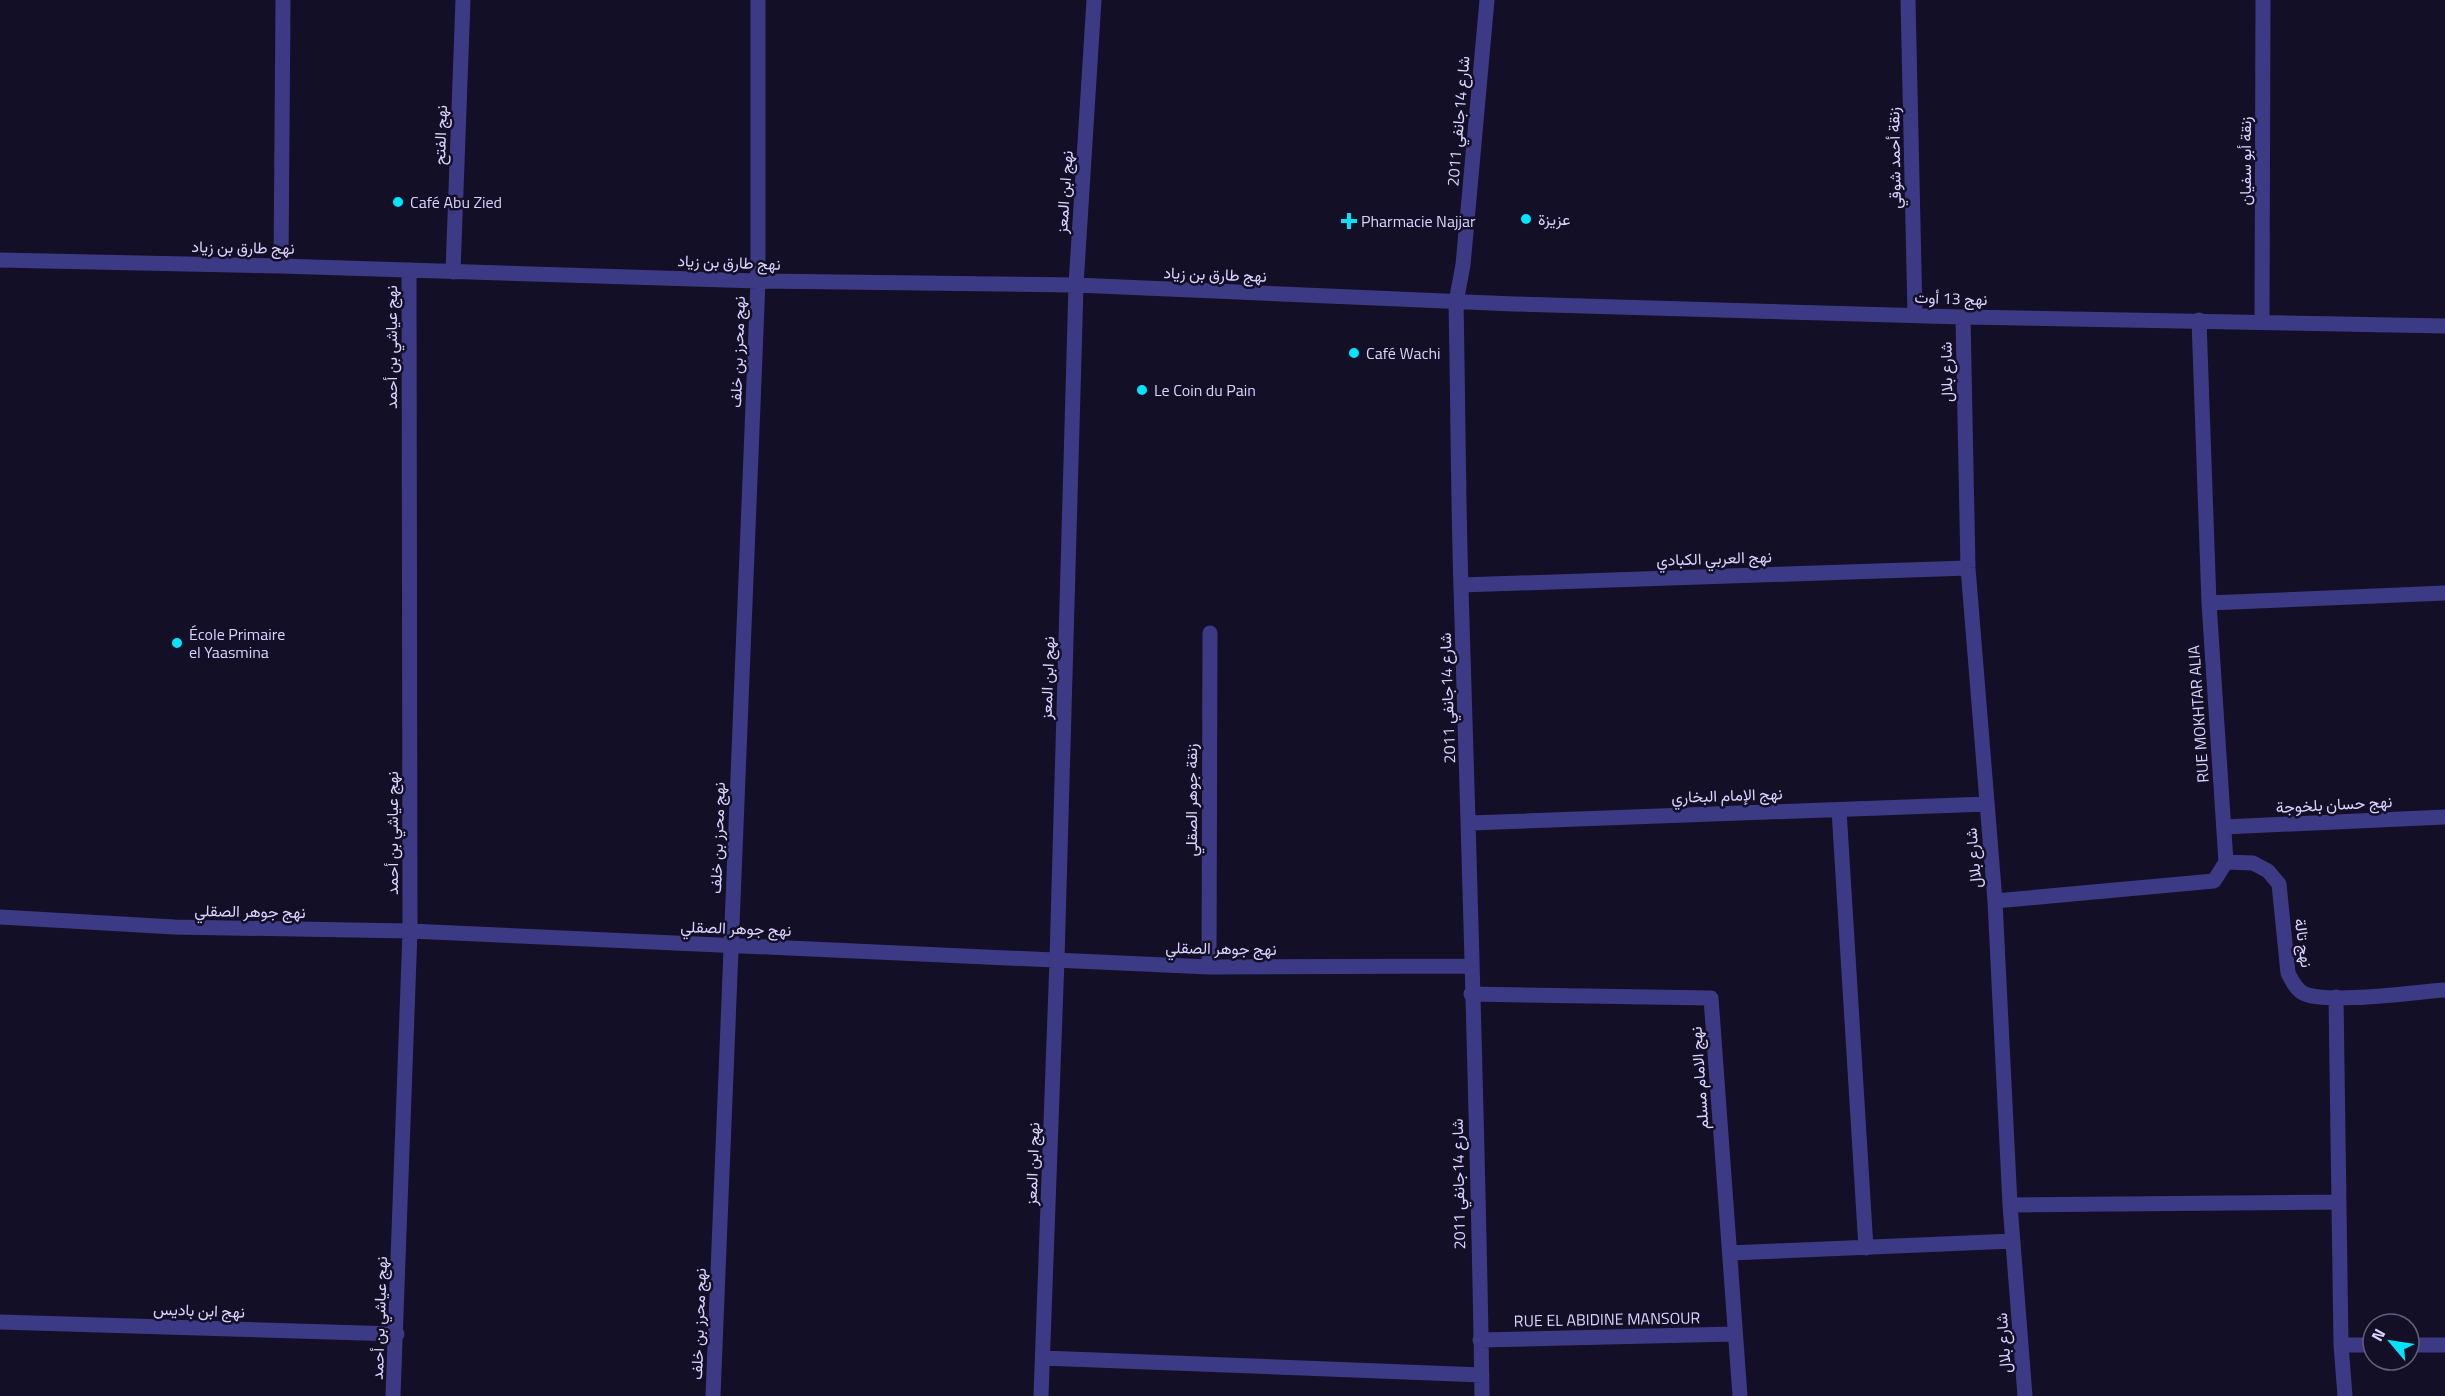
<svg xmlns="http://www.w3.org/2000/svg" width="2445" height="1396" viewBox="0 0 2445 1396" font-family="'Titillium Web',Vazirmatn,sans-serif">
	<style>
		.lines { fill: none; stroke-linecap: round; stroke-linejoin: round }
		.minor { stroke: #3d3a85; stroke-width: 15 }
		.poi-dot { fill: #00e5ff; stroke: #130f26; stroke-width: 2 }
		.labels { text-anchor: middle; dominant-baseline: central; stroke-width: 5; stroke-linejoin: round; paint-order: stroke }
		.street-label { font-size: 16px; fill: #d9d4ff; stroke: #130f26 }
		.poi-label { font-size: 16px; fill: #d9d4ff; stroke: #130f26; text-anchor: start }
	</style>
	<rect width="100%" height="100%" fill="#130f26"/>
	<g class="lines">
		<path class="minor" d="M 1908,0 L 1915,314
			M 0,260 L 281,266 L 758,281 L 1076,285 L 1514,304 L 1963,317 L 2445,326
			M 281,266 L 283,0
			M 453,272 L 463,0
			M 1963,317 L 1968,568 L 1995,901 L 2010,1205 L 2025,1396
			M 2262,322 L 2263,0
			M 1461,585 L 1968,568
			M 2209,603 L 2445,593
			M 1839,810 L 1866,1248
			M 1470,823 L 1987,804
			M 2224,827 L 2445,817
			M 2226,862 L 2253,863 L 2268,871 L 2279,884 L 2288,973 C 2292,981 2297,991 2305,994 C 2330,1004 2415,992 2445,990
			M 1995,901 L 2214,881 L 2226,862 L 2209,603 L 2199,320
			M 0,917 L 174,927 L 410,931 L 1209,967 L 1471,966
			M 1209,967 L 1210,633
			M 1471,994 L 1711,998 L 1740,1396
			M 2336,997 L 2341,1345
			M 2010,1205 L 2338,1202
			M 1730,1253 L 2013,1241
			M 0,1322 L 397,1334
			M 1480,1340 L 1734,1334
			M 2409,1345 L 2445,1345
			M 1043,1358 L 1482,1375
			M 393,1396 L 410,931 L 409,270
			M 713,1396 L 758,281 L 758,0
			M 1041,1396 L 1057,959 L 1076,285 L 1094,0
			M 1482,1396 C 1478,1127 1469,857 1461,588 C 1458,493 1458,397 1456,302 L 1463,265 L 1487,0
			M 2345,1396 L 2341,1345 L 2373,1345"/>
	</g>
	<g class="poi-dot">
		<circle cx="398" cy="202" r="6"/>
		<circle cx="1526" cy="219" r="6"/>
		<path d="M1346 212h6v6h6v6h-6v6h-6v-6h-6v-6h6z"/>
		<circle cx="1354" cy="353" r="6"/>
		<circle cx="1142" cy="390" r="6"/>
		<circle cx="177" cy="643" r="6"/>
	</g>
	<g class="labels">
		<g class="street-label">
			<text transform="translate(1458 121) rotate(-85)">شارع 14جانفي 2011</text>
			<text transform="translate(440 135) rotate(-88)">نهج الفتح</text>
			<text transform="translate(1894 158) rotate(-91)">زنقة أحمد شوقي</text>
			<text transform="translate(2245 161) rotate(-90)">زنقة أبو سفيان</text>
			<text transform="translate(1064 192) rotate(-86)">نهج ابن المعز</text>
			<text transform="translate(243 247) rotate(1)">نهج طارق بن زياد</text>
			<text transform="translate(729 262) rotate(2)">نهج طارق بن زياد</text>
			<text transform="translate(1215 274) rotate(2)">نهج طارق بن زياد</text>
			<text transform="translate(1951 298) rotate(2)">نهج 13 أوت</text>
			<text transform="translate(391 347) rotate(-90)">نهج عياشي بن أحمد</text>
			<text transform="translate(737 352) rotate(-88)">نهج محرز بن خلف</text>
			<text transform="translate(1946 372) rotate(-91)">شارع بلال</text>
			<text transform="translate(1714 558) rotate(-2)">نهج العربي الكبادي</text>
			<text transform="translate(1047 678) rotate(-88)">نهج ابن المعز</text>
			<text transform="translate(1447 698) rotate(-92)">شارع 14جانفي 2011</text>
			<text transform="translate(2198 714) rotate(-94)">RUE MOKHTAR ALIA</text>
			<text transform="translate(1727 795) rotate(-2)">نهج الإمام البخاري</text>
			<text transform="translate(1191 800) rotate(-90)">زنقة جوهر الصقلي</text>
			<text transform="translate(2334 804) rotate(-3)">نهج حسان بلخوجة</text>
			<text transform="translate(392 833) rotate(-90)">نهج عياشي بن أحمد</text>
			<text transform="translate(717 838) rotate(-88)">نهج محرز بن خلف</text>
			<text transform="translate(1973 858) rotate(-95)">شارع بلال</text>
			<text transform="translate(250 911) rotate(1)">نهج جوهر الصقلي</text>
			<text transform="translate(736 928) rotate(2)">نهج جوهر الصقلي</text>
			<text transform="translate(2304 943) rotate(82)">نهج تالة</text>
			<text transform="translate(1221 948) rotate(1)">نهج جوهر الصقلي</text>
			<text transform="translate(1699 1078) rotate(-94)">نهج الامام مسلم</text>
			<text transform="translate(1032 1164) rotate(-88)">نهج ابن المعز</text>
			<text transform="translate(1458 1184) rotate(-91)">شارع 14جانفي 2011</text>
			<text transform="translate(199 1310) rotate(2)">نهج ابن باديس</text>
			<text transform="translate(379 1318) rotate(-88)">نهج عياشي بن أحمد</text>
			<text transform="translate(1607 1319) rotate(-1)">RUE EL ABIDINE MANSOUR</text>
			<text transform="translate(698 1324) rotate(-88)">نهج محرز بن خلف</text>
			<text transform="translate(2003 1343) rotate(-94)">شارع بلال</text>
		</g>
		<g class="poi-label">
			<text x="410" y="202">Café Abu Zied</text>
			<text x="1538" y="219">عزيزة</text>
			<text x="1361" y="221">Pharmacie Najjar</text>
			<text x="1366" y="353">Café Wachi</text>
			<text x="1154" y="390">Le Coin du Pain</text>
			<text x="189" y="634">École Primaire<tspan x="189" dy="18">el Yaasmina</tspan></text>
		</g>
	</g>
	<g transform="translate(2391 1342) rotate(299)"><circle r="28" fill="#130f26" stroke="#625e7d" stroke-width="1.5"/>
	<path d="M0-4.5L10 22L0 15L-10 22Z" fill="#00e5ff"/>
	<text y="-9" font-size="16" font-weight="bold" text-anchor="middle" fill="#d9d4ff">N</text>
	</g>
</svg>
